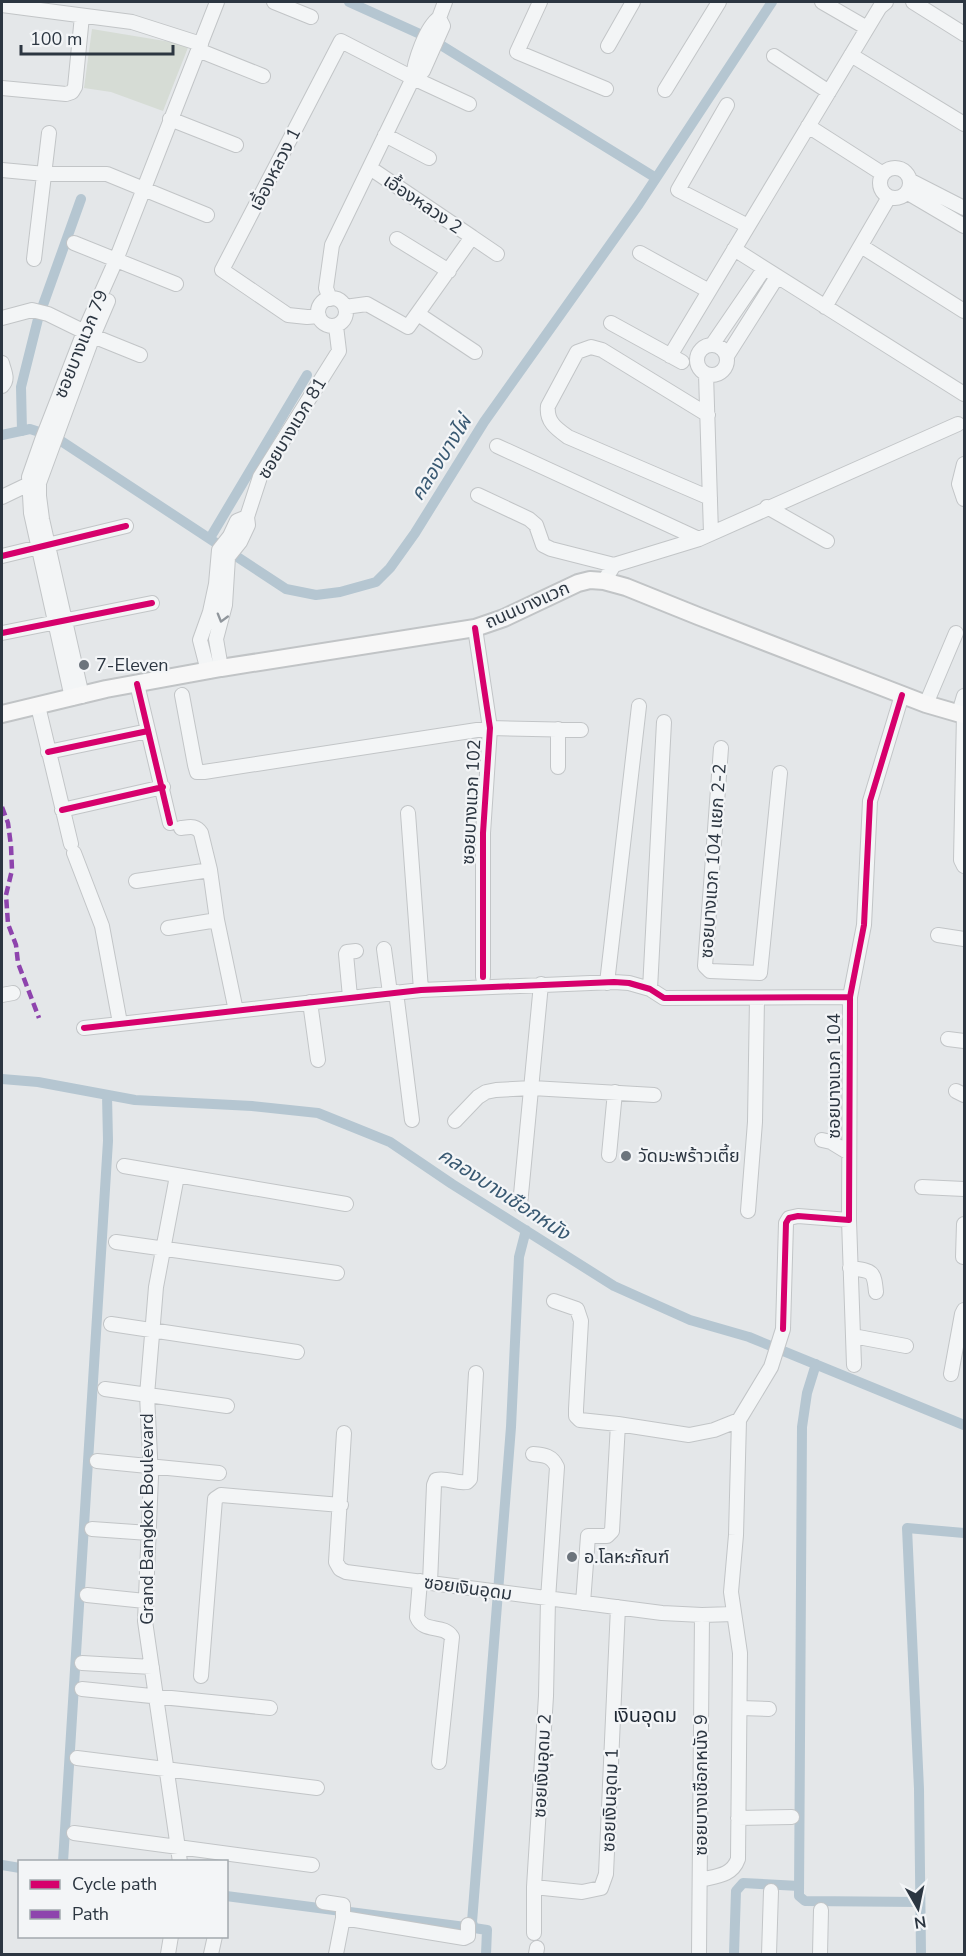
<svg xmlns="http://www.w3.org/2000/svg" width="966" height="1956" viewBox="0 0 966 1956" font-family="'Nunito Sans','Noto Sans Thai',sans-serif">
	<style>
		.green { fill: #d6dcd5 }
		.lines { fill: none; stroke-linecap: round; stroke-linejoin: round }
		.canal { stroke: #b5c6d1; stroke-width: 10 }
		.minor-casing { stroke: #c2c5c7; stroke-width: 16 }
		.major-casing { stroke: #c1c4c6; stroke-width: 20 }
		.minor { stroke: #f3f5f6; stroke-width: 14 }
		.major { stroke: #f7f7f7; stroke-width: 16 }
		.quiet { stroke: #8e44ad; stroke-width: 4.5; stroke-dasharray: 9 4.5; stroke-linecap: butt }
		.cycleway-casing { stroke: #f3f5f7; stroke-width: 10 }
		.cycleway { stroke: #d6006c; stroke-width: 6 }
		.oneway { stroke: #90969c }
		.poi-dot { fill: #6c747c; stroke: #f3f5f7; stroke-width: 2 }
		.labels { text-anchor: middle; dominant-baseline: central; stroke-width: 4.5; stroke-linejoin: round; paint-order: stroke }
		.street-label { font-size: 18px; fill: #2c3641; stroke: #f3f5f7 }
		.poi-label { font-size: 18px; fill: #2c3641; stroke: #f3f5f7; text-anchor: start }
		.water-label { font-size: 20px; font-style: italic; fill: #395972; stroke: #f3f5f7 }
		.neighbourhood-label { font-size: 20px; fill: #1e2732; stroke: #f3f5f7 }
	</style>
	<rect width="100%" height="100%" fill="#e4e7e9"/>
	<path class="green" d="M 92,29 L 189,45 L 163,111 L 111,92 L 84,88 Z"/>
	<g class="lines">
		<path class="canal" d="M 349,2 L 431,39 L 656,178
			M 22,431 L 21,387 L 38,319 L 81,199
			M 2,435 L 30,429 L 55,437 L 286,589 L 316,595 L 340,592 L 376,582 L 390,568 L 415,533 L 484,422 L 639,204 L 772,2
			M 210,538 L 307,375
			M 2,1079 L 38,1082 L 135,1100 L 252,1106 L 318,1113 L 390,1142 L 452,1184 L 614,1286 L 690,1320 L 749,1337 L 964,1425
			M 816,1364 L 807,1393 L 802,1427 L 799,1896 L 805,1901 L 920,1902
			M 63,1862 L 108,1141 L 107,1095
			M 2,1865 L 20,1868
			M 226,1896 L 473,1928
			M 486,1954 L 487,1930 L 474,1928 L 472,1922 L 511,1427 L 519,1257 L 526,1230
			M 734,1954 L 736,1891 L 743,1883 L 799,1886
			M 921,1954 L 919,1789 L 907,1528 L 964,1533"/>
		<defs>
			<path id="minor" d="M 274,2 L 311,17
				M 540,2 L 517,52 L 606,89
				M 822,2 L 867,28
				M 913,2 L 964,34
				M 2,5 L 132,22 L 201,44
				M 608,46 L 633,2
				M 198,50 L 263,76
				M 851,55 L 964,124
				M 774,56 L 829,92
				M 413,78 C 414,62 426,27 439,18
				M 2,88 L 66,94 L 72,92 L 75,87 L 82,16
				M 665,90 L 719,2
				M 727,105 L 678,190 L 748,226
				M 170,119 L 236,145
				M 808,126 L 883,174
				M 385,135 L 429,158
				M880 183a15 15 0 1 1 30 0a15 15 0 1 1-30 0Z
				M 2,170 L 45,174 L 107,174 L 207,215
				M 911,181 L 964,208
				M 908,193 L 964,226
				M 472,237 L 497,254
				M 397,239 L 449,271
				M 74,243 L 176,284
				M 861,246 L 964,311
				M 734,249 L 964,394
				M 640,253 L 709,291
				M 34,259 L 49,133
				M318 312a14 14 0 1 1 28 0a14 14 0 1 1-28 0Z
				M 330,299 L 326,288 L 332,245 L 413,78 L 423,71 L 443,26 L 439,18 L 445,2
				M 345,307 L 367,304 L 408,327 L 472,237 L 370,168
				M 825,307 L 889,197
				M 418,314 L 475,352
				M 319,316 L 307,317 L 288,315 L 222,270 L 341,41 L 413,78 L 469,104
				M 2,318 L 32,310 L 48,314 L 93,336 L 140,355
				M 611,323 L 682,362
				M697 360a15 15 0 1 1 30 0a15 15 0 1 1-30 0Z
				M 712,345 L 764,269
				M 670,356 L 880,7 L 886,2
				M 727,356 L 777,277
				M 2,363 C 4,372 9,379 2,386
				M 706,374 L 711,533
				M 708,415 L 602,350 L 591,347 L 577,352 L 548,406 C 546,422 557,429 568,437 L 710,498
				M 497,446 L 699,539
				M 964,464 L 959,484 L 964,499
				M 478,495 L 529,519 L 536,525 L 543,545 L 551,549 L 614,565
				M 2,497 L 29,484
				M 767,507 L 827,541
				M 2,556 L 126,526
				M 604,581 L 614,565 L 699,539 L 958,424
				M 475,628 L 490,728 L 483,833 L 483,977
				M 2,633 L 152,603
				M 221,668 L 216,639 L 225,605 L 228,557 L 240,542 L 248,525 L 247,517 L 260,477 L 339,351 L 336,326
				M 208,671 L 200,640 L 210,612 L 216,584 L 219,550 L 230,536 L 237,521 L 247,517
				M 137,684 L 170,823
				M 182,695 L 195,765 L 197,772 L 204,772 L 490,728 L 581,730
				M 82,696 L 42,519 L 39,496 L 39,483 L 93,336 L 108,301
				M 72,698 L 31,513 L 29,477 L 42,440 L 84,332 L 116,260 L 217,2
				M 926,704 L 956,633
				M 38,706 L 71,844
				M 959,713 L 964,696
				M 964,714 L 961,860 L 964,866
				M 721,748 L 705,966 L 710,971 L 760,973 L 780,773
				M 48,752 L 148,731
				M 558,767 L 558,729
				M 62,810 L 163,787
				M 408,813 L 421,990
				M 181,828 C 190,827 196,825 201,833 L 210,870 L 217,920
				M 74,853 L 102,926 L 120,1023
				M 136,881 L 210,870
				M 168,928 L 217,920 L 236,1011
				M 938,935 L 964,939
				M 384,949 L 390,993
				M 607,983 L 639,706
				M 650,989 L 664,722
				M 396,992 L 412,1120
				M 2,995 L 13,993
				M 350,997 L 346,954 L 347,952 L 356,951
				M 310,1002 L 318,1060
				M 84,1028 L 421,990 L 614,982 L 629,983 L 650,989 L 664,998 L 850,997
				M 948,1039 L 964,1041
				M 956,1091 L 964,1095
				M 455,1121 L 478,1097 L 486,1092 L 496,1090 L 532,1088 L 654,1095
				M 822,1140 L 831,1142 L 849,1153
				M 609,1155 L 615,1092
				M 124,1166 L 346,1204
				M 177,1176 L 156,1287 L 147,1395 L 151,1477 L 145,1621 L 180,1862
				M 922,1187 L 964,1189
				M 520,1205 L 541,984
				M 748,1211 L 755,1122 L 757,998
				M 116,1242 L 337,1273
				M 963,1257 L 964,1224
				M 850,1268 C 872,1271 874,1270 876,1292
				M 554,1301 L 577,1309 L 581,1321 L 576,1409 L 576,1416 L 580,1420 L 618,1424 L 689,1435 L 714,1430 L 739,1420
				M 111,1324 L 297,1352
				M 853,1336 L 906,1346
				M 854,1365 L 849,1220 L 850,997 L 864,925 L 870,801 L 902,695
				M 951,1374 L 962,1314 L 964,1310
				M 105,1389 L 227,1406
				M 344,1433 L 336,1562 L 340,1569 L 346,1572 L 662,1613 L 702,1615 L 734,1614
				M 533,1454 C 545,1455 552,1456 557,1467 L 548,1599 L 546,1696 L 534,1887 L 534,1933
				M 97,1461 L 219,1473
				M 92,1529 L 149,1533
				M 420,1581 L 417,1617 C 424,1634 443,1623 452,1637 L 439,1762
				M 430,1583 L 434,1485 L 436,1480 C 447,1477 456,1484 467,1482 L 470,1479 L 476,1373
				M 87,1595 L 145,1601
				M 583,1603 L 588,1536 L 607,1536 L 612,1531 L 618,1424
				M 82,1663 L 152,1667
				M 201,1676 L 215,1499 L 221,1495 L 341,1505
				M 82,1689 L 270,1708
				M 740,1708 L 769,1709
				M 77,1758 L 317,1788
				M 738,1818 L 792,1817
				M 74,1833 L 312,1865
				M 700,1880 C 716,1876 732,1876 738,1859 L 740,1653 L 731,1592 L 736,1535 L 739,1420 L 771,1367 L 783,1329 L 786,1223 L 789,1218 L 798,1216 L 849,1220
				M 534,1887 L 582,1892 L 601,1888 L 606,1874 L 618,1607
				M 323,1902 L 343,1905 L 343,1918
				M 168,1954 L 171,1936
				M 211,1954 L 215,1936
				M 336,1954 L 343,1918 L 464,1938 L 468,1936 L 468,1925
				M 536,1954 L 537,1948
				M 699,1954 L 702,1615
				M 769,1954 L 771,1891
				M 820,1954 L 821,1910"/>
			<path id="major" d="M 2,714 L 106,689 L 221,668 L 475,628 L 504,618 L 578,583 L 590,580 L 604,581 L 626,587 L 698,616 L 926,704 L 964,715"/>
		</defs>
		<use href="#minor" class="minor-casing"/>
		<use href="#major" class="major-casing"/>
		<use href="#minor" class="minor"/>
		<use href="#major" class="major"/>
		<path class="quiet" d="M 2,807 L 8,823 L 11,846 L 12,870 L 6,895 L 8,924 L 16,945 L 18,963 L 39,1018"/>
		<defs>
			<path id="cycleway" d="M 2,556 L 126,526
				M 475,628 L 490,728 L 483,833 L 483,977
				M 2,633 L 152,603
				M 137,684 L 170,823
				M 48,752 L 148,731
				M 62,810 L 163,787
				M 84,1028 L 421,990 L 614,982 L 629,983 L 650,989 L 664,998 L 850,997
				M 783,1329 L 786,1223 L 789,1218 L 798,1216 L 849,1220 L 850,997 L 864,925 L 870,801 L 902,695"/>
		</defs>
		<use href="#cycleway" class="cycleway-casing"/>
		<use href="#cycleway" class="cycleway"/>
	</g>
	<defs><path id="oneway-chevron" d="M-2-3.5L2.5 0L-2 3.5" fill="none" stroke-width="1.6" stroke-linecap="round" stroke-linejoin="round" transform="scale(1.5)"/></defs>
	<use class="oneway" href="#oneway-chevron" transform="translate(222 618) rotate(106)"/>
	<g class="poi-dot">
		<circle cx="84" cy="665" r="6"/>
		<circle cx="626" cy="1156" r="6"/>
		<circle cx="572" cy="1557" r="6"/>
	</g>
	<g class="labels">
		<g class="street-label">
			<text transform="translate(275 169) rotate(-63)">เอิ้องหลวง 1</text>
			<text transform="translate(423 204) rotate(34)">เอื้องหลวง 2</text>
			<text transform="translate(81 344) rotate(-68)">ซอยบางแวก 79</text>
			<text transform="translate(292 428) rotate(-59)">ซอยบางแวก 81</text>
			<text transform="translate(527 605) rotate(-24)">ถนนบางแวก</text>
			<text transform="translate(471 802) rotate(-87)">ซอยบางแวก 102</text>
			<text transform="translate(713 861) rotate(-86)">ซอยบางแวก 104 แยก 2-2</text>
			<text transform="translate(834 1076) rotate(-90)">ซอยบางแวก 104</text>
			<text transform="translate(147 1519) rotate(-90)">Grand Bangkok Boulevard</text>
			<text transform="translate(468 1588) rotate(8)">ซอยเงินอุดม</text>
			<text transform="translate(542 1766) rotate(-87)">ซอยเงินอุดม 2</text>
			<text transform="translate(701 1785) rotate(-90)">ซอยบางเชือกหนัง 9</text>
			<text transform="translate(610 1800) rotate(-88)">ซอยเงินอุดม 1</text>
		</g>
		<g class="poi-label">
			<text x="96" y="665">7-Eleven</text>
			<text x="638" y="1156">วัดมะพร้าวเตี้ย</text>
			<text x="584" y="1557">อ.โลหะภัณฑ์</text>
		</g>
		<g class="water-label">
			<text transform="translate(441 458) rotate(-58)">คลองบางไผ่</text>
			<text transform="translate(504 1194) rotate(33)">คลองบางเชือกหนัง</text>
		</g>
		<g class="neighbourhood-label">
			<text x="645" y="1715">เงินอุดม</text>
		</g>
	</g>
	<rect width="966" height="1956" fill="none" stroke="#2c3641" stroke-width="6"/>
	<rect x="18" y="1860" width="210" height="78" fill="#f3f5f7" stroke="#a3a9ae" stroke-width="1.5"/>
	<rect x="30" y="1880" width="30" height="9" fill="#d6006c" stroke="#a3a9ae" stroke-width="1.5"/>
	<text x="72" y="1890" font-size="18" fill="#2c3641">Cycle path</text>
	<rect x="30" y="1910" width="30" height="9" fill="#8e44ad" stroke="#a3a9ae" stroke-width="1.5"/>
	<text x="72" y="1920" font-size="18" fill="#2c3641">Path</text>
	<g transform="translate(918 1908) rotate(171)" stroke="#f3f5f7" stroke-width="4.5" paint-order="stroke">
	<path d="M0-4.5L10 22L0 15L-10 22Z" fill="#2c3641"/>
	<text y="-9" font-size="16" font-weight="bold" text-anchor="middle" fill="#2c3641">N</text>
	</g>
	<path d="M21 45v9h152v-9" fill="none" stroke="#2c3641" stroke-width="3"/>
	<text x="30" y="45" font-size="18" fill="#2c3641" stroke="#f3f5f7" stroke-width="4.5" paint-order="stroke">100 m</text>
</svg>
